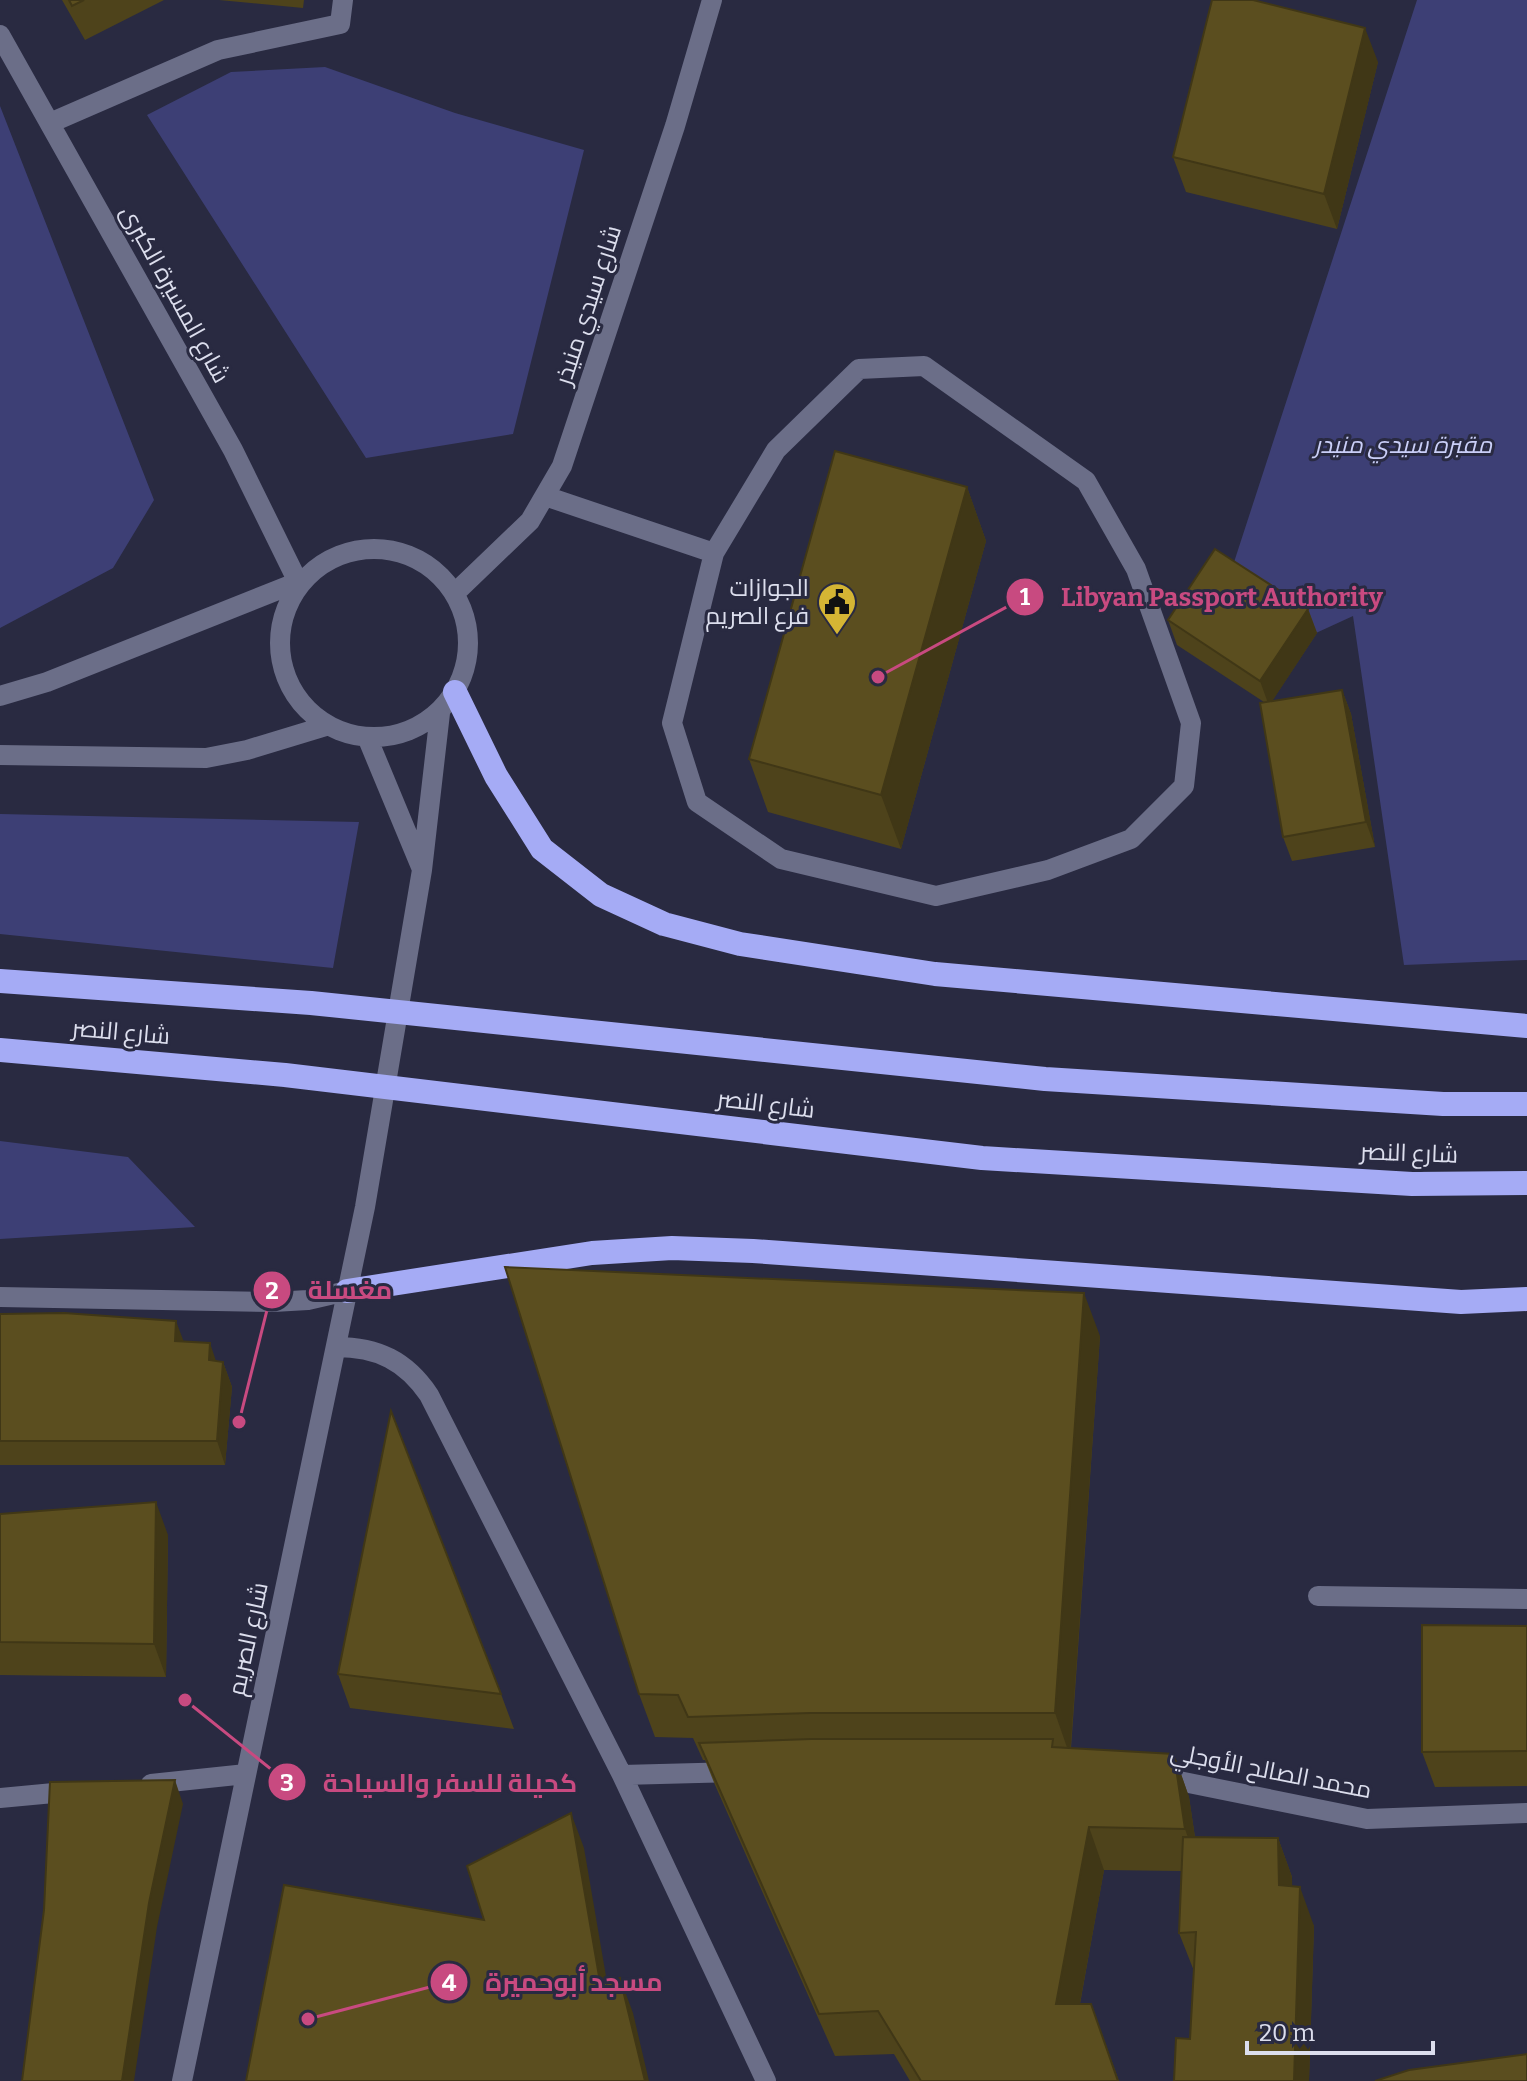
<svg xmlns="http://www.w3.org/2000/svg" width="1527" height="2081" viewBox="0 0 1527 2081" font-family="Bitter,Cairo,serif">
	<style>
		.green { fill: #3d3f75 }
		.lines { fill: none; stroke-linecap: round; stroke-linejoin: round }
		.minor { stroke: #6b6e88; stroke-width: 20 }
		.highway { stroke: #a5abf5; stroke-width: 24 }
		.wall { fill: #4e431b }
		.shaded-wall { fill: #403716 }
		.building { fill: #5b4e1f; stroke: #403716; stroke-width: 2 }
		.labels { text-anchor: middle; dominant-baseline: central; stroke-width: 6; stroke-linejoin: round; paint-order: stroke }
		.street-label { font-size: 24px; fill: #dcdeed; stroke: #292a41 }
		.park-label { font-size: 24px; font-style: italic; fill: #cacff8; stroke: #292a41 }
		.poi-label { font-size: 24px; fill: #dcdeed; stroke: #292a41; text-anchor: end }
		.leader { fill: none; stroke: #c84a80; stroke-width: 3 }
		.callout-dot { fill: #c84a80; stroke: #292a41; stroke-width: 3 }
		.mark-label { font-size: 24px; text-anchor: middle; font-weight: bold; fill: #fff }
		.callout-label { font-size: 26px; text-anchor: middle; font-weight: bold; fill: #c84a80; stroke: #292a41; stroke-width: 6; stroke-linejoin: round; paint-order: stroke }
	</style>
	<rect width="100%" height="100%" fill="#292a41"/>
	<path class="green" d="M 1417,0 L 1527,0 L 1527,960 L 1404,965 L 1353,616 L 1292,644 L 1223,596 Z
		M 325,67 L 455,113 L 584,150 L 513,434 L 366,458 L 147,115 L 231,72 Z
		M 0,106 L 154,500 L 113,568 L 0,628 Z
		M 0,814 L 359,822 L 333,968 L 0,934 Z
		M 0,1141 L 128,1157 L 195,1227 L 0,1239 Z"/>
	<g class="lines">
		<path class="minor" d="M 0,35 L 233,450 L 298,582 L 47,682 L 0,696
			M 50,123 L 218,50 L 340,24 L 343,0
			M 924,366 L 1086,481 L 1136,569 L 1191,723 L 1184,786 L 1131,839 L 1048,870 L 936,896 L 781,859 L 697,802 L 672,723 L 714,553 L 776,450 L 859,369 Z
			M 545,496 L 714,553
			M280 643a94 94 0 1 1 188 0a94 94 0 1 1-188 0Z
			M 455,593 L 530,521 L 562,466 L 675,126 L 712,0
			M 367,737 L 421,867
			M 0,755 L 206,758 L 247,750 L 326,726
			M 0,1297 L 273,1302 L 308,1300 L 347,1291
			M 336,1347 C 378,1347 406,1361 429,1395 L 622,1775 L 766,2081
			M 1318,1596 L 1527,1599
			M 622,1775 L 736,1772
			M 1159,1777 L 1367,1819 L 1527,1813
			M 151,1784 L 246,1774
			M 0,1798 L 75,1791
			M 182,2081 L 365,1207 L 422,870 L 440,713"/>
		<path class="highway" d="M 455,692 L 496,776 L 542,849 L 601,895 L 664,924 L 740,944 L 935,974 L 1527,1026
			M 0,981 L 311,1003 L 1045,1079 L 1443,1104 L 1527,1104
			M 0,1050 L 285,1075 L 982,1158 L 1412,1184 L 1527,1183
			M 347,1291 L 592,1253 L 672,1248 L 753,1251 L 1461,1302 L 1527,1299"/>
	</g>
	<path class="wall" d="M 62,0 L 164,0 L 85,40 Z
		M 219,0 L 304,0 L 303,8 Z
		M 1378,62 L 1337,229 L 1186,192 L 1173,157 Z
		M 967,487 L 986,541 L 901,849 L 768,812 L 749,759 Z
		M 1308,609 L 1317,633 L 1272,701 L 1342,690 L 1351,714 L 1375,847 L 1292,861 L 1283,837 L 1264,702 L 1177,645 L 1168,620 Z
		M 0,1314 L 184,1341 L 216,1361 L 223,1362 L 232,1387 L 225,1465 L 0,1465 Z
		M 1100,1336 L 1071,1748 L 1174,1754 L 1189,1797 L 1195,1837 L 1278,1838 L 1292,1877 L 1292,1886 L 1314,1926 L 1309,2081 L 1174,2081 L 1190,2039 L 1194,1971 L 1179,1933 L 1182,1871 L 1104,1870 L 1080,2004 L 1091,2004 L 1119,2081 L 910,2081 L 894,2054 L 835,2056 L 715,1785 L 705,1760 L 703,1760 L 693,1738 L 655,1737 L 639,1694 Z
		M 0,1514 L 168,1535 L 166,1677 L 0,1675 Z
		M 1527,1626 L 1527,1786 L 1435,1787 L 1422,1752 Z
		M 338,1674 L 501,1694 L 514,1729 L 350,1708 Z"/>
	<path class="shaded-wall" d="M 1365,28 L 1378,62 L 1337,229 L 1324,194 Z
		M 967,487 L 986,541 L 901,849 L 881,795 Z
		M 1308,609 L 1317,633 L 1269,706 L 1260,681 Z
		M 1342,690 L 1351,714 L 1375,847 L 1366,822 Z
		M 1084,1293 L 1100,1336 L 1070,1756 L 1055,1713 Z
		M 176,1321 L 185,1345 L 175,1341 Z
		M 210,1343 L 218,1367 L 209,1360 Z
		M 223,1362 L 232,1387 L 225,1465 L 217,1441 Z
		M 156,1502 L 168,1535 L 166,1677 L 154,1644 Z
		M 1174,1754 L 1189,1797 L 1200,1872 L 1185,1829 Z
		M 175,1780 L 183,1804 L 157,1927 L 134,2081 L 122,2081 L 149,1903 Z
		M 571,1813 L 584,1848 L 613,2017 L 600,1982 Z
		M 1089,1827 L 1104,1870 L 1072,2047 L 1056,2004 Z
		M 1278,1838 L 1292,1877 L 1293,1924 L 1279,1885 Z
		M 1300,1887 L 1314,1926 L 1309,2081 L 1294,2081 Z
		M 620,1978 L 633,2013 L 649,2081 L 645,2081 Z"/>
	<path class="building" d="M 69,0 L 84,0 L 72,6 Z
		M 1212,0 L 1253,0 L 1365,28 L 1324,194 L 1173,157 Z
		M 835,451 L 967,487 L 881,795 L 749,759 Z
		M 1215,549 L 1308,609 L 1260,681 L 1168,620 Z
		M 1342,690 L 1366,822 L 1283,837 L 1260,703 Z
		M 505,1267 L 1084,1293 L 1055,1713 L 810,1713 L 688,1717 L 678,1695 L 639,1694 Z
		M 64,1313 L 176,1321 L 175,1341 L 210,1343 L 209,1360 L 223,1362 L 217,1441 L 0,1441 L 0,1314 Z
		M 391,1411 L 501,1694 L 338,1674 Z
		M 156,1502 L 154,1644 L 0,1642 L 0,1514 Z
		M 1422,1625 L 1527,1626 L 1527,1751 L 1422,1752 Z
		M 811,1739 L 1053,1739 L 1052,1747 L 1174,1754 L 1185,1829 L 1089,1827 L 1056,2004 L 1091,2004 L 1118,2081 L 921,2081 L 878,2011 L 819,2014 L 699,1743 Z
		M 175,1780 L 149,1903 L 122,2081 L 22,2081 L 44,1910 L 50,1782 Z
		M 571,1813 L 600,1982 L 620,1978 L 645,2081 L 246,2081 L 284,1885 L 484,1920 L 467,1866 Z
		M 1183,1837 L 1278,1838 L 1279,1885 L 1300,1887 L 1294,2081 L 1174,2081 L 1176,2038 L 1190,2039 L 1196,1932 L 1179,1933 Z
		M 1527,2054 L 1527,2081 L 1375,2081 L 1409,2070 Z"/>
	<defs>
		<symbol id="civic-pin" viewBox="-11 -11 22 30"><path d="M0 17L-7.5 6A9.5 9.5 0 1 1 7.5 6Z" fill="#d5b534" stroke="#292a41"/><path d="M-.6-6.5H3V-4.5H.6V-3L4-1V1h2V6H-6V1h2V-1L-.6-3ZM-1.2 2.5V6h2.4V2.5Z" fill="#111"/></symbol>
	</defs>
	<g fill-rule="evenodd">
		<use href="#civic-pin" x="815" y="580" width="44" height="60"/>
	</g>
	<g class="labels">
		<g class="street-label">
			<text transform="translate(175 294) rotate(61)">شارع المسيرة الكبرى</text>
			<text transform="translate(588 305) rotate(-72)">شارع سيدي منيذر</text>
			<text transform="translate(121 1032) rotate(5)">شارع النصر</text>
			<text transform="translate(766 1104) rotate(7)">شارع النصر</text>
			<text transform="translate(1409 1153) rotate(2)">شارع النصر</text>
			<text transform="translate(248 1639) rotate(-78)">شارع الصريم</text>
			<text transform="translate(1271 1771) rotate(11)">محمد الصالح الأوجلي</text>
		</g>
		<g class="park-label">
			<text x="1403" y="445">مقبرة سيدي منيدر</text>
		</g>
		<g class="poi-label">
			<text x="809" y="588">الجوازات<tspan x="809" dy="28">فرع الصريم</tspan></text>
		</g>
	</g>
	<path class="leader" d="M878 677L1025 597M239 1422L272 1290M185 1700L287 1782M308 2019L449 1982"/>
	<g class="callout-dot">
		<circle cx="878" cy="677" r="8"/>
		<circle cx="239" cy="1422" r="8"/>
		<circle cx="185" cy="1700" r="8"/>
		<circle cx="308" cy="2019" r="8"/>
		<circle cx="1025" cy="597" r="20"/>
		<circle cx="272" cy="1290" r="20"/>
		<circle cx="287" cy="1782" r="20"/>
		<circle cx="449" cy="1982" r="20"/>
	</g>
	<g class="mark-label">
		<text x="1025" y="605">1</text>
		<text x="272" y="1299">2</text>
		<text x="287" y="1791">3</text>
		<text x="449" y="1991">4</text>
	</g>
	<g class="callout-label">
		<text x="1222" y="606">Libyan Passport Authority</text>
		<text x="350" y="1299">مغسلة</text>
		<text x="450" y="1792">كحيلة للسفر والسياحة</text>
		<text x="574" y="1991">مسجد أبوحميرة</text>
	</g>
	<path d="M1247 2041v12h186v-12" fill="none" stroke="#dcdeed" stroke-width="4"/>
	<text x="1259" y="2041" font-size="24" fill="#dcdeed" stroke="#292a41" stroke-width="6" paint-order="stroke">20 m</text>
</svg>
